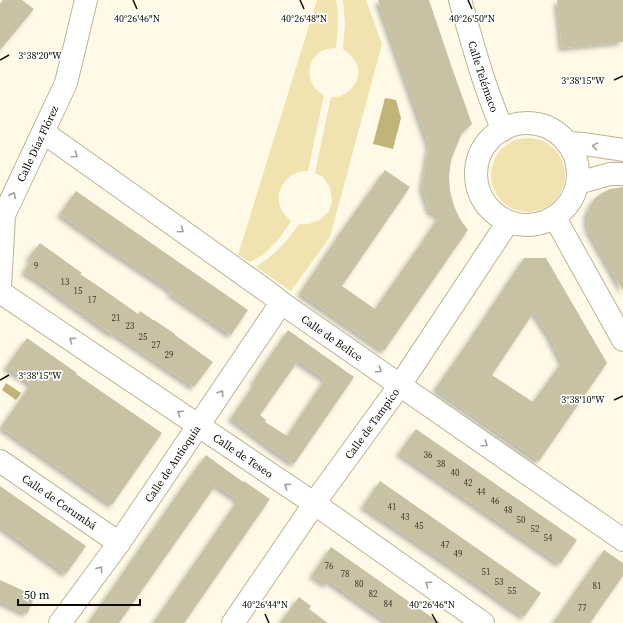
<svg xmlns="http://www.w3.org/2000/svg" width="623" height="623" viewBox="0 0 623 623" font-family="'Source Serif 4',serif">
	<style>
		.green { fill: #f0e3af }
		.water { fill: #c1b479 }
		.building { fill: #c8c1a3; fill-rule: evenodd; filter: url(#shadow) }
		.lines { fill: none; stroke-linecap: round; stroke-linejoin: round }
		.minor-casing { stroke: #bab496; stroke-width: 24 }
		.minor { stroke: #fff; stroke-width: 22 }
		.oneway { stroke: #9f9e9b }
		.ticks { fill: none; stroke: #100d04; stroke-width: 1.5 }
		.labels { text-anchor: middle; dominant-baseline: central; stroke-width: 3.5; stroke-linejoin: round; paint-order: stroke }
		.number-label { font-size: 9px; fill: #3e3a2c }
		.street-label { font-size: 11px; fill: #100d04; stroke: #fff }
		.ticks-label { font-size: 10px; text-anchor: middle; fill: #100d04; stroke: #fff; stroke-width: 3.5; stroke-linejoin: round; paint-order: stroke }
	</style>
	<defs>
		<filter id="shadow"><feDropShadow dx="-3.5" dy="3.5" stdDeviation="2" flood-color="#0004"/></filter>
	</defs>
	<rect width="100%" height="100%" fill="#fffae7"/>
	<path class="green" d="M 317,0 L 336,0 C 340,16 337,32 336,48 C 330,48 325,49 320,52 C 304,63 307,87 324,95 L 308,171 C 291,170 276,186 279,202 C 280,210 286,216 291,221 L 278,240 L 263,255 L 250,262 L 238,255 Z
		M 343,0 L 366,0 L 382,44 L 330,237 L 291,291 L 256,267 C 276,253 285,244 299,224 L 309,224 L 321,219 L 329,211 L 332,201 L 330,187 L 323,177 L 315,173 L 331,97 C 334,97 338,97 340,96 C 347,94 351,89 355,84 C 363,71 356,57 343,49 L 345,24 Z
		M491 175a37 37 0 1 1 74 0a37 37 0 1 1-74 0Z"/>
	<path class="water" d="M 385,98 L 396,100 L 401,118 L 393,149 L 373,144 Z
		M 6,383 L 21,393 L 16,400 L 2,390 Z"/>
	<path class="building" d="M 3,0 L 22,0 L 34,9 L 0,50 L 0,4 Z
		M 378,0 L 429,0 L 452,68 L 472,124 L 462,133 L 455,150 L 451,160 L 449,176 L 450,191 L 454,206 L 460,219 L 468,230 L 384,351 L 300,293 L 342,230 L 385,170 L 410,187 L 342,286 L 375,309 L 422,242 L 439,216 L 430,212 L 422,187 L 429,145 Z
		M 557,0 L 623,0 L 623,42 L 562,48 Z
		M 623,187 L 623,291 L 589,231 L 587,223 L 587,214 L 590,206 L 595,198 L 602,193 L 610,189 Z
		M 76,191 L 248,310 L 231,335 L 170,293 L 172,291 L 106,247 L 60,214 Z
		M 40,243 L 82,273 L 80,274 L 107,292 L 138,314 L 140,311 L 153,320 L 154,320 L 175,334 L 175,335 L 213,362 L 194,387 L 114,333 L 113,335 L 36,279 L 24,272 L 31,260 L 29,257 Z
		M 524,258 L 546,258 L 607,363 L 539,461 L 435,389 L 470,339 ZM 534,312 L 549,335 L 562,362 L 533,402 L 492,375 Z
		M 288,330 L 354,377 L 294,464 L 269,447 L 270,447 L 231,418 L 255,383 L 253,382 L 267,360 ZM 298,361 L 325,379 L 287,436 L 265,422 L 266,420 L 260,415 Z
		M 27,338 L 77,373 L 76,374 L 162,433 L 112,505 L 1,427 L 31,384 L 6,367 Z
		M 416,429 L 577,540 L 560,564 L 399,453 Z
		M 206,455 L 243,482 L 244,481 L 270,499 L 194,609 L 184,623 L 153,623 L 238,500 L 216,485 L 119,623 L 88,623 L 183,486 Z
		M 380,481 L 541,593 L 524,617 L 457,570 L 363,506 Z
		M 0,486 L 86,546 L 66,574 L 0,526 Z
		M 331,547 L 418,608 L 441,623 L 389,623 L 329,581 L 327,585 L 312,575 Z
		M 604,550 L 623,563 L 623,576 L 606,600 L 590,623 L 553,623 Z
		M 0,580 L 35,596 L 27,614 L 0,601 Z
		M 299,597 L 311,606 L 309,609 L 328,623 L 280,623 Z"/>
	<g class="lines">
		<defs>
			<g id="minor">
				<path id="s1" d="M 460,0 C 473,44 484,88 503,130"/>
				<circle cx="527" cy="174" r="51"/>
				<path id="s2" d="M 43,132 L 268,292 L 283,304 L 623,540"/>
				<path d="M 567,143 L 584,144 L 623,150"/>
				<path d="M 578,183 L 610,174 L 623,174"/>
				<path d="M 555,218 L 623,340"/>
				<path id="s3" d="M 0,287 L 4,215 L 66,83 L 86,0"/>
				<path id="s4" d="M 0,292 L 315,504 L 483,623"/>
				<path id="s5" d="M 0,461 L 119,543"/>
				<path id="s6" d="M 60,623 L 119,543 L 277,309 L 283,304"/>
				<path id="s7" d="M 233,623 L 323,491 L 400,385 L 508,222"/>
			</g>
		</defs>
		<use href="#minor" class="minor-casing"/>
		<use href="#minor" class="minor"/>
	</g>
	<defs><path id="oneway-chevron" d="M-2-3.5L2.5 0L-2 3.5" fill="none" stroke-width="1.6" stroke-linecap="round" stroke-linejoin="round"/></defs>
	<g class="oneway">
		<use href="#oneway-chevron" transform="translate(595 146) rotate(-171)"/>
		<use href="#oneway-chevron" transform="translate(75 155) rotate(35)"/>
		<use href="#oneway-chevron" transform="translate(13 195) rotate(-65)"/>
		<use href="#oneway-chevron" transform="translate(181 230) rotate(35)"/>
		<use href="#oneway-chevron" transform="translate(72 340) rotate(-146)"/>
		<use href="#oneway-chevron" transform="translate(379 370) rotate(35)"/>
		<use href="#oneway-chevron" transform="translate(221 393) rotate(-56)"/>
		<use href="#oneway-chevron" transform="translate(180 413) rotate(-146)"/>
		<use href="#oneway-chevron" transform="translate(485 444) rotate(35)"/>
		<use href="#oneway-chevron" transform="translate(287 486) rotate(-146)"/>
		<use href="#oneway-chevron" transform="translate(100 569) rotate(-54)"/>
		<use href="#oneway-chevron" transform="translate(428 584) rotate(-145)"/>
	</g>
	<path class="ticks" d="M 133,0 L 137,9M 300,0 L 304,9M 468,0 L 472,9M 0,60 L 9,55M 614,80 L 623,76M 0,380 L 9,375M 614,400 L 623,396M 265,614 L 269,623M 432,614 L 437,623"/>
	<g class="labels">
		<g class="number-label">
			<text x="36" y="266">9</text>
			<text x="65" y="282">13</text>
			<text x="78" y="291">15</text>
			<text x="92" y="300">17</text>
			<text x="116" y="318">21</text>
			<text x="130" y="326">23</text>
			<text x="143" y="337">25</text>
			<text x="156" y="345">27</text>
			<text x="169" y="355">29</text>
			<text x="428" y="455">36</text>
			<text x="441" y="464">38</text>
			<text x="455" y="473">40</text>
			<text x="468" y="483">42</text>
			<text x="481" y="492">44</text>
			<text x="495" y="501">46</text>
			<text x="392" y="507">41</text>
			<text x="508" y="510">48</text>
			<text x="405" y="517">43</text>
			<text x="521" y="520">50</text>
			<text x="419" y="526">45</text>
			<text x="535" y="529">52</text>
			<text x="548" y="538">54</text>
			<text x="445" y="545">47</text>
			<text x="458" y="554">49</text>
			<text x="329" y="566">76</text>
			<text x="486" y="572">51</text>
			<text x="345" y="574">78</text>
			<text x="499" y="582">53</text>
			<text x="359" y="584">80</text>
			<text x="597" y="586">81</text>
			<text x="512" y="591">55</text>
			<text x="373" y="594">82</text>
			<text x="388" y="604">84</text>
			<text x="582" y="608">77</text>
		</g>
		<g class="street-label">
			<text stroke="none"><textPath href="#s1" startOffset="80">Calle Telémaco</textPath></text>
			<text stroke="none"><textPath href="#s3" startOffset="151">Calle Díaz Flórez</textPath></text>
			<text stroke="none"><textPath href="#s2" startOffset="355">Calle de Belice</textPath></text>
			<text stroke="none"><textPath href="#s7" startOffset="243">Calle de Tampico</textPath></text>
			<text stroke="none"><textPath href="#s4" startOffset="293">Calle de Teseo</textPath></text>
			<text stroke="none"><textPath href="#s6" startOffset="195">Calle de Antioquía</textPath></text>
			<text stroke="none"><textPath href="#s5" startOffset="72">Calle de Corumbá</textPath></text>
		</g>
	</g>
	<g class="ticks-label">
		<text x="137" y="22">40°26'46"N</text>
		<text x="304" y="22">40°26'48"N</text>
		<text x="472" y="22">40°26'50"N</text>
		<text x="40" y="59">3°38'20"W</text>
		<text x="583" y="84">3°38'15"W</text>
		<text x="40" y="379">3°38'15"W</text>
		<text x="583" y="403">3°38'10"W</text>
		<text x="265" y="608">40°26'44"N</text>
		<text x="432" y="608">40°26'46"N</text>
	</g>
	<path d="M18 599v6h122v-6" fill="none" stroke="#100d04" stroke-width="2"/>
	<text x="24" y="599" font-size="12" fill="#100d04" stroke="#ffffff" stroke-width="3" paint-order="stroke">50 m</text>
</svg>
